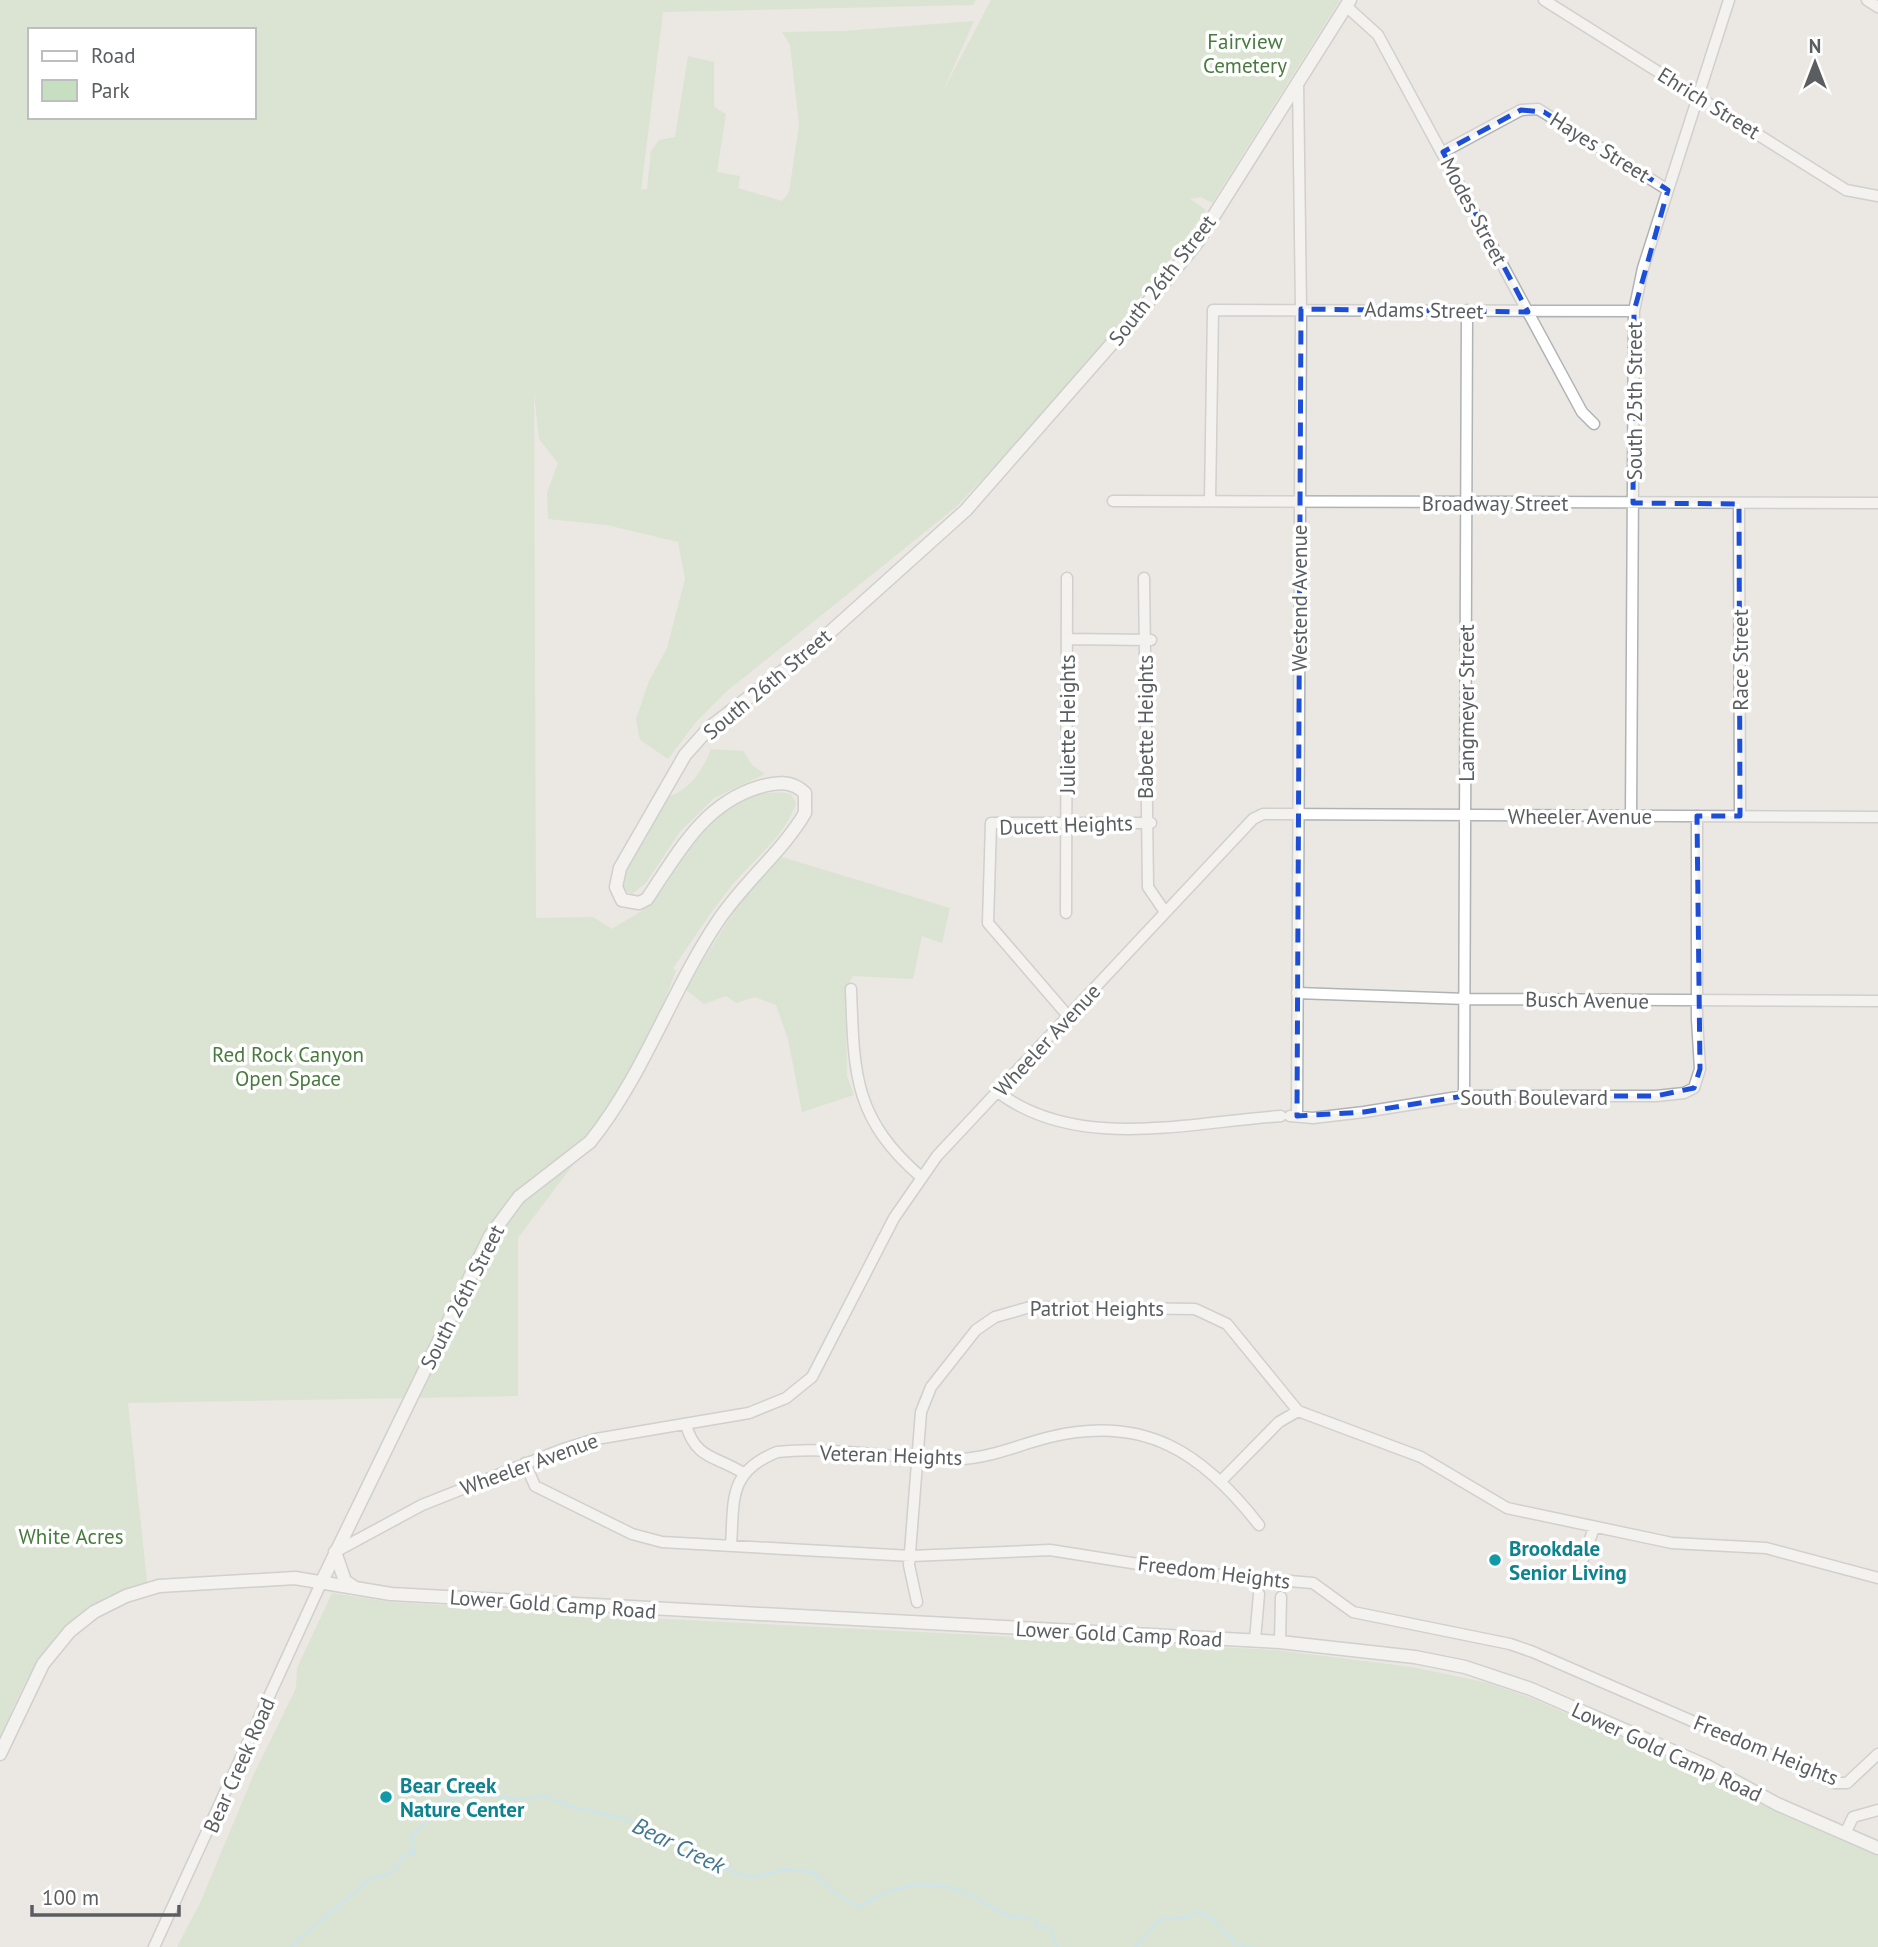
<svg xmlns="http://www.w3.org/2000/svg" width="1878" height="1947" viewBox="0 0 1878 1947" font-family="'PT Sans',sans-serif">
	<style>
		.green { fill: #c7dfc1; fill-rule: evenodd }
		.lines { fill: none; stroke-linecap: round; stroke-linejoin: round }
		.stream { stroke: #a9e1f3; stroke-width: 2.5 }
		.minor-casing { stroke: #afb3b5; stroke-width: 13 }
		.tertiary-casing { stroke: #afb3b5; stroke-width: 15 }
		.minor { stroke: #fff; stroke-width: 10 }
		.tertiary { stroke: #fff; stroke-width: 12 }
		.marked { fill: none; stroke: #1d4ed8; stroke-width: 5; stroke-dasharray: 14 9; stroke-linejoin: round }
		.culture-dot { fill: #0f9aa8; stroke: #fff; stroke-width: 2.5 }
		.labels { text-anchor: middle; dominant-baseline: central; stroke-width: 7; stroke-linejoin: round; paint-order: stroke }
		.park-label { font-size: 21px; fill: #477b3e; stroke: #fff }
		.street-label { font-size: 21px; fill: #5a5e60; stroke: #fff }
		.culture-label { font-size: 21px; font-weight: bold; fill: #0d838f; stroke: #fff; text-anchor: start }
		.water-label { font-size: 23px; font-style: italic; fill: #437892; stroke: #fff }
	</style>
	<rect width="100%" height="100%" fill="#ebe7e2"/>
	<path class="green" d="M 0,0 L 976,0 L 973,5 L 663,12 L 641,190 L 647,189 L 651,151 L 659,140 L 675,137 L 688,56 L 714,62 L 714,107 L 726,114 L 717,172 L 740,176 L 738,188 L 782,201 L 789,192 L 799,125 L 790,45 L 782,32 L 843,31 L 974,21 L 942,93 L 991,0 L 1340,0 L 1212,203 L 1201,197 L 1190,199 L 1206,210 C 1131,315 1045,414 956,507 L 727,691 L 696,722 L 668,759 L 640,740 L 636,719 L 649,681 L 667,648 L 685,579 L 678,542 L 607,525 L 548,519 L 547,493 L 558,463 L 539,439 L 534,393 L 536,918 L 593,917 L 612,929 C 626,919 645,912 656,898 C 673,878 683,851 699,829 C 717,805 763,787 791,794 L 796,803 C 786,835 754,859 733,884 C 711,911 693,940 673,968 L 676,971 L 641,1059 L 590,1142 L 518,1238 L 518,1396 L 128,1403 L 147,1582 C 56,1614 36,1654 0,1739 ZM 30,30 L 254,30 L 254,117 L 30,117 Z
		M 711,749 L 743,751 L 752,765 L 765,774 L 714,798 L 679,833 L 646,883 L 632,894 L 621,889 L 625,873 L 665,798 C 690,791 702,771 711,749 Z
		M 782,857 L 950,908 L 942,943 L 922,936 L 913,979 L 853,976 L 845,990 L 847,1076 L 854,1095 L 802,1112 L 788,1039 L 776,1005 L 755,997 L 736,1003 L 726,996 L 704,1004 L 685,989 L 742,899 Z
		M 332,1593 L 390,1602 L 666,1619 L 1276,1650 L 1412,1667 L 1489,1683 L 1531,1698 L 1679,1762 L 1878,1854 L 1878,1947 L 177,1947 L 200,1903 L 253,1776 L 296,1688 L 297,1668 Z"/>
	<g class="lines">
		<path class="stream" d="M 290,1947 L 370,1879 L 390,1874 L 405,1854 L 414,1854 L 411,1837 L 433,1814 L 440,1801 L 471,1795 L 533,1799 L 543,1795 L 569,1806 L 626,1819 L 688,1844 L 716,1865 L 740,1874 L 754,1877 L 786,1869 L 813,1872 L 834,1892 L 859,1908 C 890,1884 934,1877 971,1895 C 1001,1910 995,1917 1034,1919 L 1038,1927 L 1049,1927 L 1057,1947
			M 1135,1947 L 1161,1919 L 1190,1917 L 1195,1912 C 1220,1915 1223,1939 1245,1947
			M 1249,1947 L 1254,1947"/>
		<defs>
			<path id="minor" d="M 1544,0 L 1846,190 L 1878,196
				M 1867,0 L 1878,7
				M 1346,6 L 1378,35 L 1582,412 L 1594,424
				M 1443,152 L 1521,110 L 1538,109 L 1668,190
				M 1113,501 L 1878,503
				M 1210,501 L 1213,310 L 1634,311
				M 1739,504 L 1740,816
				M 1144,578 L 1148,887 L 1165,912
				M 1067,639 L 1151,640
				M 1631,817 L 1634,311 L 1643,268 L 1729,0
				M 1066,913 L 1067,578
				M 851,989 C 854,1073 853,1118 921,1177
				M 1297,993 L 1466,999 L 1878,1001
				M 1069,1017 L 988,923 L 991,823 L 1151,823
				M 999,1093 C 1079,1152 1190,1122 1281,1116
				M 1464,1096 L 1467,310
				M 1290,1116 L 1313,1118 L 1364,1112 L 1464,1096 L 1656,1096 L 1684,1093 L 1694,1088 L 1700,1069 L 1697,1019 L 1697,816
				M 1297,1116 L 1301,309 L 1298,81
				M 686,1425 C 696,1460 717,1456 743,1473
				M 525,1463 L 535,1486 L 632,1534 L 662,1542 L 911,1556 L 1050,1550 L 1195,1573 L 1313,1583 L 1353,1612 L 1510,1644 L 1533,1652 L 1835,1783 L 1847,1783 L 1878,1754
				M 1222,1480 L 1279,1422 L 1298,1411 L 1421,1457 L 1507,1508 L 1672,1543 L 1766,1548 L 1878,1578
				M 731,1546 C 734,1499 728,1472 777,1452 C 838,1445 901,1461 963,1459 C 993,1457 1021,1444 1050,1437 C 1145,1414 1203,1453 1259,1525
				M 335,1552 L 422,1505 L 563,1449 L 596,1439 L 749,1413 L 786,1398 L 812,1377 L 894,1218 L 937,1156 L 1253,819 L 1263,814 L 1878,817
				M 1580,1567 L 1594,1528
				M 917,1602 L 909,1565 L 921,1412 L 931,1387 L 976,1330 L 995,1317 L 1030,1307 L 1195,1309 L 1227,1324 L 1298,1411
				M 1255,1640 L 1259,1594
				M 1280,1642 L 1281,1597
				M 1845,1834 L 1853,1817 L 1878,1810
				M 154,1947 L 322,1581"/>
			<path id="tertiary" d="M 335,1552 L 345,1581 L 354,1587
				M 322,1581 L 490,1236 L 519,1197 L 590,1142 C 644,1075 671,991 718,921 C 744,882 782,852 805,813 L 805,793 C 791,780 777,782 759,787 C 703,804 678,853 647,899 L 639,903 L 622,900 L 616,887 L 620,868 L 685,755 L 709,728 L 809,651 L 966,510 L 1144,307 L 1196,244 L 1350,0
				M 0,1754 L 43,1664 L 70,1631 L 94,1612 L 126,1596 L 159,1586 L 295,1578 L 391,1594 L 1280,1642 L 1415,1657 L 1465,1667 L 1531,1689 L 1707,1766 L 1777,1804 L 1878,1848"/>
		</defs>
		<use href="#minor" class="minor-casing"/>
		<use href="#tertiary" class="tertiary-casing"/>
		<use href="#minor" class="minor"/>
		<use href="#tertiary" class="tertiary"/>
	</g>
	<path d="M0 0H1878V1947H0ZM 1521,110 L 1544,112 L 1668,190 L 1634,311 L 1633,503 L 1739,504 L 1740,816 L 1697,816 L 1700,1069 L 1694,1088 L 1656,1096 L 1464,1096 L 1364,1112 L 1297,1116 L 1301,309 L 1528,312 L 1443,152 Z" fill="#ebe7e2" fill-opacity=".55" fill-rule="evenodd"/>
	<path class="marked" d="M 1521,110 L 1544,112 L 1668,190 L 1634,311 L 1633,503 L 1739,504 L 1740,816 L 1697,816 L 1700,1069 L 1694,1088 L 1656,1096 L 1464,1096 L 1364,1112 L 1297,1116 L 1301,309 L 1528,312 L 1443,152 Z"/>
	<g class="culture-dot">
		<circle cx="1495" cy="1560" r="7"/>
		<circle cx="386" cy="1797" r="7"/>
	</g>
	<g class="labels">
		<g class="park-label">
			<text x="1245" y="41">Fairview<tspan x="1245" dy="24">Cemetery</tspan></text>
			<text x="288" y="1054">Red Rock Canyon<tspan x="288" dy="24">Open Space</tspan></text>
			<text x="71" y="1536">White Acres</text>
		</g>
		<g class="street-label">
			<text transform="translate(1709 103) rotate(32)">Ehrich Street</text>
			<text transform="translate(1600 147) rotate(32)">Hayes Street</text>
			<text transform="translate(1474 211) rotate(62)">Modes Street</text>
			<text transform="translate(1162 280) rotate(-52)">South 26th Street</text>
			<text transform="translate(1424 310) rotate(1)">Adams Street</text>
			<text transform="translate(1634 401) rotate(-90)">South 25th Street</text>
			<text x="1495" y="503">Broadway Street</text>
			<text transform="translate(1299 598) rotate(-90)">Westend Avenue</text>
			<text transform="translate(1740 660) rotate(-90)">Race Street</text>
			<text transform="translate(767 684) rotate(-40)">South 26th Street</text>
			<text transform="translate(1466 703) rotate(-90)">Langmeyer Street</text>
			<text transform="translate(1067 724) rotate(-90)">Juliette Heights</text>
			<text transform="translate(1145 727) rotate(-90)">Babette Heights</text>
			<text x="1580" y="816">Wheeler Avenue</text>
			<text transform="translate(1066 825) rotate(-2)">Ducett Heights</text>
			<text transform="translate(1587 1000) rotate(1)">Busch Avenue</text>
			<text transform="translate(1047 1040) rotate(-47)">Wheeler Avenue</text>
			<text x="1534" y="1097">South Boulevard</text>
			<text transform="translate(462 1297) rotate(-63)">South 26th Street</text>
			<text x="1097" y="1308">Patriot Heights</text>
			<text transform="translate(891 1455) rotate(2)">Veteran Heights</text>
			<text transform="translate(529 1464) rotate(-20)">Wheeler Avenue</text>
			<text transform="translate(1214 1572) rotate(7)">Freedom Heights</text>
			<text transform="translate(553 1604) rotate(4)">Lower Gold Camp Road</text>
			<text transform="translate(1119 1634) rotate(3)">Lower Gold Camp Road</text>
			<text transform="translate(1766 1750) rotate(22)">Freedom Heights</text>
			<text transform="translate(1667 1752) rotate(25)">Lower Gold Camp Road</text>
			<text transform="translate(239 1765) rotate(-66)">Bear Creek Road</text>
		</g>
		<g class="culture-label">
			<text x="1509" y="1548">Brookdale<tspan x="1509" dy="24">Senior Living</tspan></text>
			<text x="400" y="1785">Bear Creek<tspan x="400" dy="24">Nature Center</tspan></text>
		</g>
		<g class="water-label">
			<text transform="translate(679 1845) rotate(26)">Bear Creek</text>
		</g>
	</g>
	<rect x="28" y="28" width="228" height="91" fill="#ffffff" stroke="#bdbfbf" stroke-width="2"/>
	<rect x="42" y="51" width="35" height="10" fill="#ffffff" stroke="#bdbfbf" stroke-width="2"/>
	<text x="91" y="63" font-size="21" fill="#5a5e60">Road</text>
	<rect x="42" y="80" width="35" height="21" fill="#c7dfc1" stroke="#bdbfbf" stroke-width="2"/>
	<text x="91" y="98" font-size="21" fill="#5a5e60">Park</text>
	<g transform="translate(1815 63)" stroke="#ffffff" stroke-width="5" paint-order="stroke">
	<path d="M0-5L12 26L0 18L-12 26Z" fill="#5a5e60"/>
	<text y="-10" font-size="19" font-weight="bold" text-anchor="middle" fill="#5a5e60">N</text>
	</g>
	<path d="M32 1905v10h147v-10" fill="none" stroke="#5a5e60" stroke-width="3.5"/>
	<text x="42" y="1905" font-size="21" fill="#5a5e60" stroke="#ffffff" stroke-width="5" paint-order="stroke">100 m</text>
</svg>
